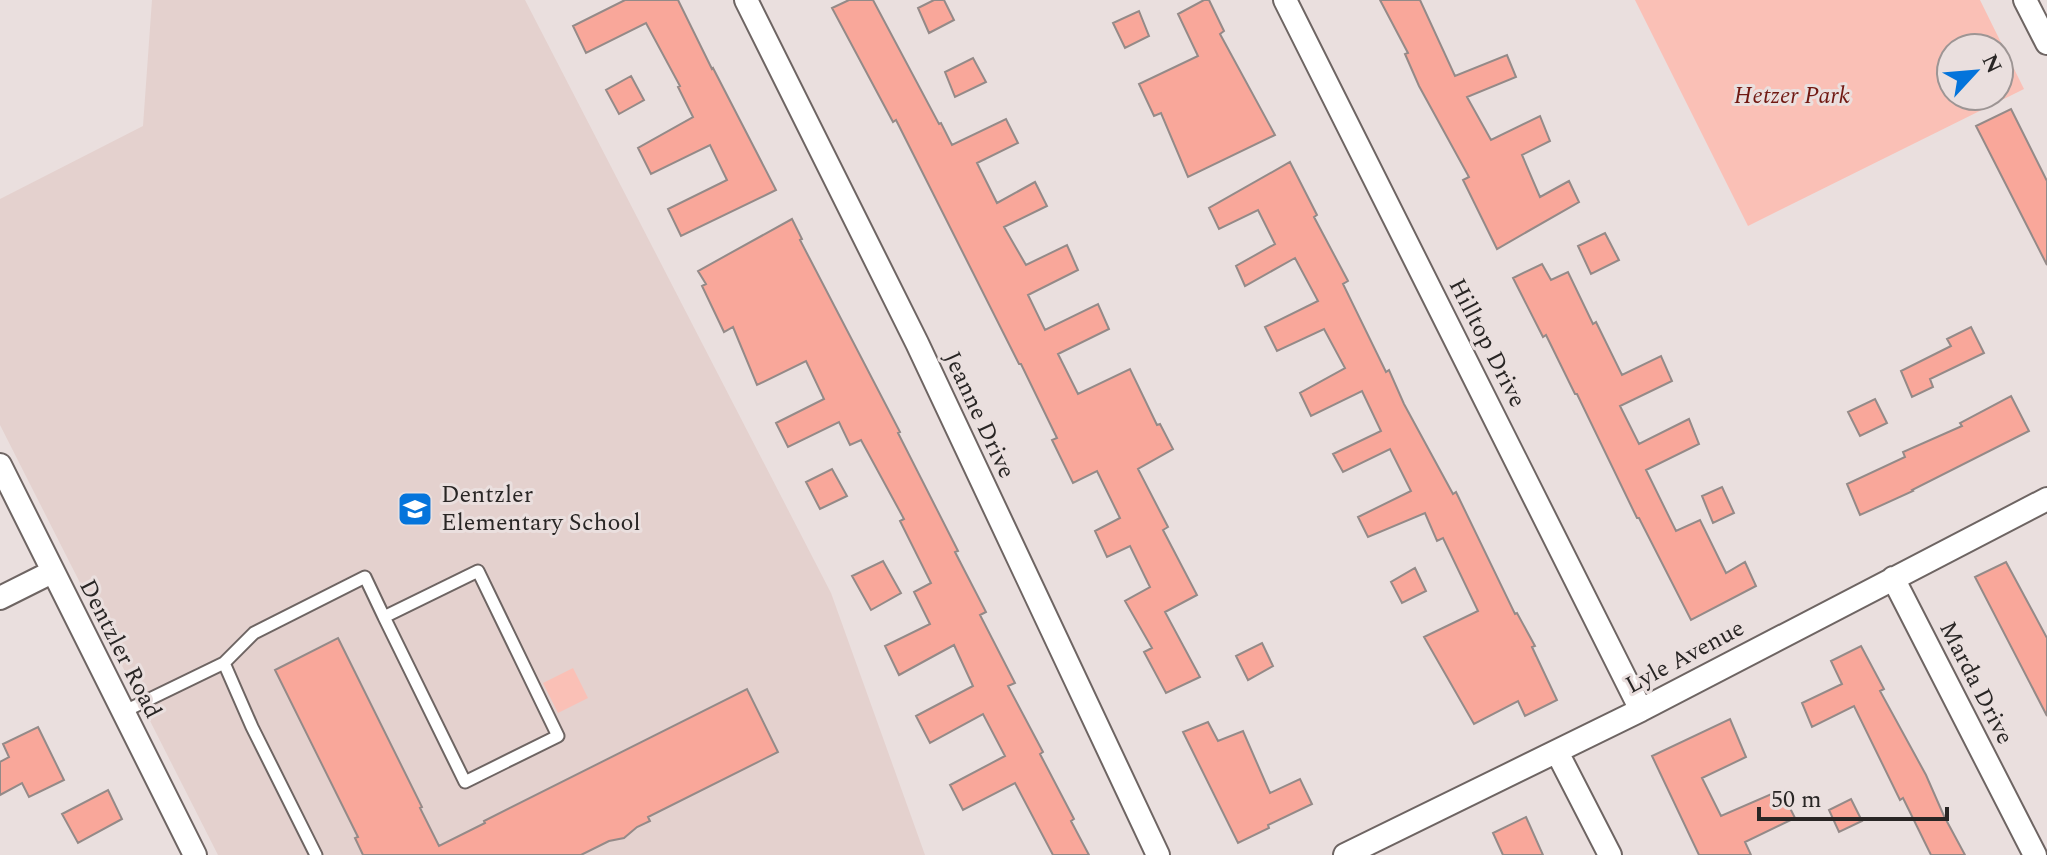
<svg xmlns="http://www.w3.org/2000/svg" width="2047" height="855" viewBox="0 0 2047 855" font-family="Spectral,serif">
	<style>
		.built { fill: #e4d1ce }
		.green { fill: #fac0b6; fill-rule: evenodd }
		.building { fill: #f9a79a; stroke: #948a88; stroke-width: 2 }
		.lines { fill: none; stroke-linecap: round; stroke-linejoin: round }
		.lane-casing { stroke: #6e6563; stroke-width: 15 }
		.street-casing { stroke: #6e6563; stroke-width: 26 }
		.lane { stroke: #fff; stroke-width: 11 }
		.street { stroke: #fff; stroke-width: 22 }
		.labels { text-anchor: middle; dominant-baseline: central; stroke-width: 6; stroke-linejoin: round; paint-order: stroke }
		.park-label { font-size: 24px; font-style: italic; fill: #711912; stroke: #eadfde }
		.street-label { font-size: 24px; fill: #292625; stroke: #eadfde }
		.poi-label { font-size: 24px; fill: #292625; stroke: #eadfde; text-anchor: start }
	</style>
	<rect width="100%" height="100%" fill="#eadfde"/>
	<path class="built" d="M 152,0 L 525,0 L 831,593 L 925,855 L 218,855 L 0,425 L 0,199 L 143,126 Z"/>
	<path class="green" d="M 1635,0 L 1980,0 L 2024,89 L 1748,226 ZM 1999,48 L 1999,96 L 1951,96 L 1951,48 Z
		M 573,668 L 588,698 L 558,713 L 543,683 Z"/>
	<path class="building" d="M 625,0 L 678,0 L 712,69 L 713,68 L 776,190 L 681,236 L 668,209 L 727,180 L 710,145 L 651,174 L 638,148 L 693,117 L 678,87 L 680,86 L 646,23 L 586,53 L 573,26 Z
		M 849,0 L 873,0 L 939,124 L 941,123 L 952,145 L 1006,119 L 1018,143 L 977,163 L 997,203 L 1035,182 L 1047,206 L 1004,227 L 1026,265 L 1067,245 L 1078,270 L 1028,295 L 1045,330 L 1098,304 L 1109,329 L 1058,354 L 1078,394 L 1130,369 L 1157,425 L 1160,424 L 1173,449 L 1138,469 L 1168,527 L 1163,530 L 1197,595 L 1165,612 L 1200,677 L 1166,693 L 1144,652 L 1152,648 L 1125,601 L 1150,587 L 1130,546 L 1107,557 L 1095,531 L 1120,518 L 1097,471 L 1073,483 L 1052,440 L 1057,438 L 1021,364 L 1019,364 L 896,120 L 893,122 L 832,8 Z
		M 934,0 L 944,0 L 954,20 L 929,33 L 918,8 Z
		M 1204,0 L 1209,0 L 1224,31 L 1220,34 L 1275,135 L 1188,177 L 1161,113 L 1154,116 L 1139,84 L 1198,56 L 1178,14 Z
		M 1380,0 L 1420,0 L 1455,76 L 1507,55 L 1516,77 L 1467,97 L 1491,140 L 1540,116 L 1550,141 L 1522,155 L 1540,197 L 1569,181 L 1579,202 L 1497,249 L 1463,180 L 1469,177 L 1419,86 L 1405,54 L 1408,53 Z
		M 1139,11 L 1149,36 L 1125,48 L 1113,23 Z
		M 973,58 L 986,82 L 955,97 L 945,72 Z
		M 631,76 L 644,100 L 619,114 L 606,90 Z
		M 2011,109 L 2047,181 L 2047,265 L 1976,126 Z
		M 1290,162 L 1317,215 L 1314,217 L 1348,281 L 1343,284 L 1386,372 L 1389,370 L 1404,404 L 1453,494 L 1456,492 L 1515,614 L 1517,613 L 1535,646 L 1532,647 L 1557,700 L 1525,716 L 1518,701 L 1474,724 L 1424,637 L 1478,611 L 1443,538 L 1437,541 L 1425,513 L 1368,537 L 1358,517 L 1411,491 L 1390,449 L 1343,472 L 1333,454 L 1381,431 L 1362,391 L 1311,416 L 1300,393 L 1345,368 L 1324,329 L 1277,351 L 1265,327 L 1318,301 L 1295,258 L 1245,286 L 1236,266 L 1275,244 L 1258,210 L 1219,229 L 1209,208 Z
		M 792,219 L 802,239 L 800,240 L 900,432 L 898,433 L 958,551 L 955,552 L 986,612 L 980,615 L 1015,683 L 1008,686 L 1043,752 L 1040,754 L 1074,819 L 1071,821 L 1089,855 L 1053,855 L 1015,783 L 963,810 L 950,785 L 1005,756 L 983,714 L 930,743 L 916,716 L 973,686 L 954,645 L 899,675 L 885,646 L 930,624 L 914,592 L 931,583 L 900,521 L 904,519 L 861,440 L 850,445 L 839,422 L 788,447 L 776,423 L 824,399 L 806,361 L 757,385 L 733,327 L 724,332 L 702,286 L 706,284 L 698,271 Z
		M 1605,233 L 1619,260 L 1591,274 L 1578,246 Z
		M 1542,264 L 1551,280 L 1568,272 L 1593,324 L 1596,322 L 1622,375 L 1661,356 L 1672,381 L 1620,406 L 1639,444 L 1689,419 L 1699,444 L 1646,470 L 1676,531 L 1700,520 L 1726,573 L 1745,562 L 1756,586 L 1691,620 L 1639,518 L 1637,518 L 1577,394 L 1575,394 L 1546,335 L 1543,337 L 1513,278 Z
		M 1971,327 L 1984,353 L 1930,379 L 1933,387 L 1912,397 L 1901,371 L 1951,346 L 1947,339 Z
		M 2011,396 L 2029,431 L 1912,490 L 1913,491 L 1860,515 L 1847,484 L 1905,457 L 1903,452 L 1962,426 L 1960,423 Z
		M 1875,399 L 1887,423 L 1860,436 L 1848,412 Z
		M 832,469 L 847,496 L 820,509 L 806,482 Z
		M 1722,487 L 1734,513 L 1713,523 L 1702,496 Z
		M 883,561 L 901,593 L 871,610 L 852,576 Z
		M 2006,562 L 2047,638 L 2047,716 L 1975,577 Z
		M 1415,568 L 1426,591 L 1402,603 L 1391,582 Z
		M 338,638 L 422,807 L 420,808 L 439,846 L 485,823 L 484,821 L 747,689 L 778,752 L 648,817 L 650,821 L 637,827 L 624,838 L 609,841 L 581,855 L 363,855 L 355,838 L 358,837 L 275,670 Z
		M 1262,643 L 1273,666 L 1248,680 L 1236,656 Z
		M 1861,646 L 1884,689 L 1880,691 L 1926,775 L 1944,816 L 1965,855 L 1931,855 L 1903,798 L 1900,800 L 1854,706 L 1812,727 L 1802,703 L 1842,684 L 1831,661 Z
		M 1730,719 L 1746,757 L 1702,778 L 1721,816 L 1781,790 L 1795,818 L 1745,842 L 1751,855 L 1699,855 L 1652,756 Z
		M 1208,722 L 1218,741 L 1243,731 L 1270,793 L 1300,779 L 1312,804 L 1268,825 L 1269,828 L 1238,843 L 1183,732 Z
		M 38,727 L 64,780 L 29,797 L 22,783 L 0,795 L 0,762 L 9,757 L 3,744 Z
		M 108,790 L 122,819 L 78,843 L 62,814 Z
		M 1851,799 L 1862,821 L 1839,832 L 1829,810 Z
		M 1526,817 L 1543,855 L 1503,855 L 1493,833 Z"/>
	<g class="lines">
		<defs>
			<path id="lane" d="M 478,571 L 558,736 L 465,782 L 384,617 Z
				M 224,663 L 252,727 L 316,855
				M 123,712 L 224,663 L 254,633 L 365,577 L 384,617"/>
			<path id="street" d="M 746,0 L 917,343 L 1158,855
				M 1285,0 L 1641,710
				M 2025,0 L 2047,43
				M 0,465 L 195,855
				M 1893,578 L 2035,855
				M 0,598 L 52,572
				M 1557,752 L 1610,855
				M 1345,855 L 1641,710 L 2047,499"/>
		</defs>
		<use href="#lane" class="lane-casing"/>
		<use href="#street" class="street-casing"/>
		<use href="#lane" class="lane"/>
		<use href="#street" class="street"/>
	</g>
	<defs>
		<symbol id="school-square" viewBox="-11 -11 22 22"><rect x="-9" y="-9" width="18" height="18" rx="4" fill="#0474db" stroke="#eadfde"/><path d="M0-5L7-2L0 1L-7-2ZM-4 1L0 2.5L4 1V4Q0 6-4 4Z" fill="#fff"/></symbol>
	</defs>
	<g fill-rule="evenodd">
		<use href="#school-square" x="395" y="489" width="40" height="40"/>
	</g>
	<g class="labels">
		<g class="park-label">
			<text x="1792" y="96">Hetzer Park</text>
		</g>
		<g class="street-label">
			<text transform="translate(1487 343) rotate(63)">Hilltop Drive</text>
			<text transform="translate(979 415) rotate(65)">Jeanne Drive</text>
			<text transform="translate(120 649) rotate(63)">Dentzler Road</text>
			<text transform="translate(1685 657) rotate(-28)">Lyle Avenue</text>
			<text transform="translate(1976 683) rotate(63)">Marda Drive</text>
		</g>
		<g class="poi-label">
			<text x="441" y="495">Dentzler<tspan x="441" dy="28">Elementary School</tspan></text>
		</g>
	</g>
	<g transform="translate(1975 72) rotate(64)"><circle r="38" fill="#eadfde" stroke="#9d9594" stroke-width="2"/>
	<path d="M0-6L14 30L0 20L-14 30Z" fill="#0474db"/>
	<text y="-12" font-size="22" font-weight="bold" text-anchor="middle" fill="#292625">N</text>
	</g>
	<path d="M1759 807v12h188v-12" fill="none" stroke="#292625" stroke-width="4"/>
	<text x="1771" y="807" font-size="24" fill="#292625" stroke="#eadfde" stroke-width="6" paint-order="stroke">50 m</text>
</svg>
